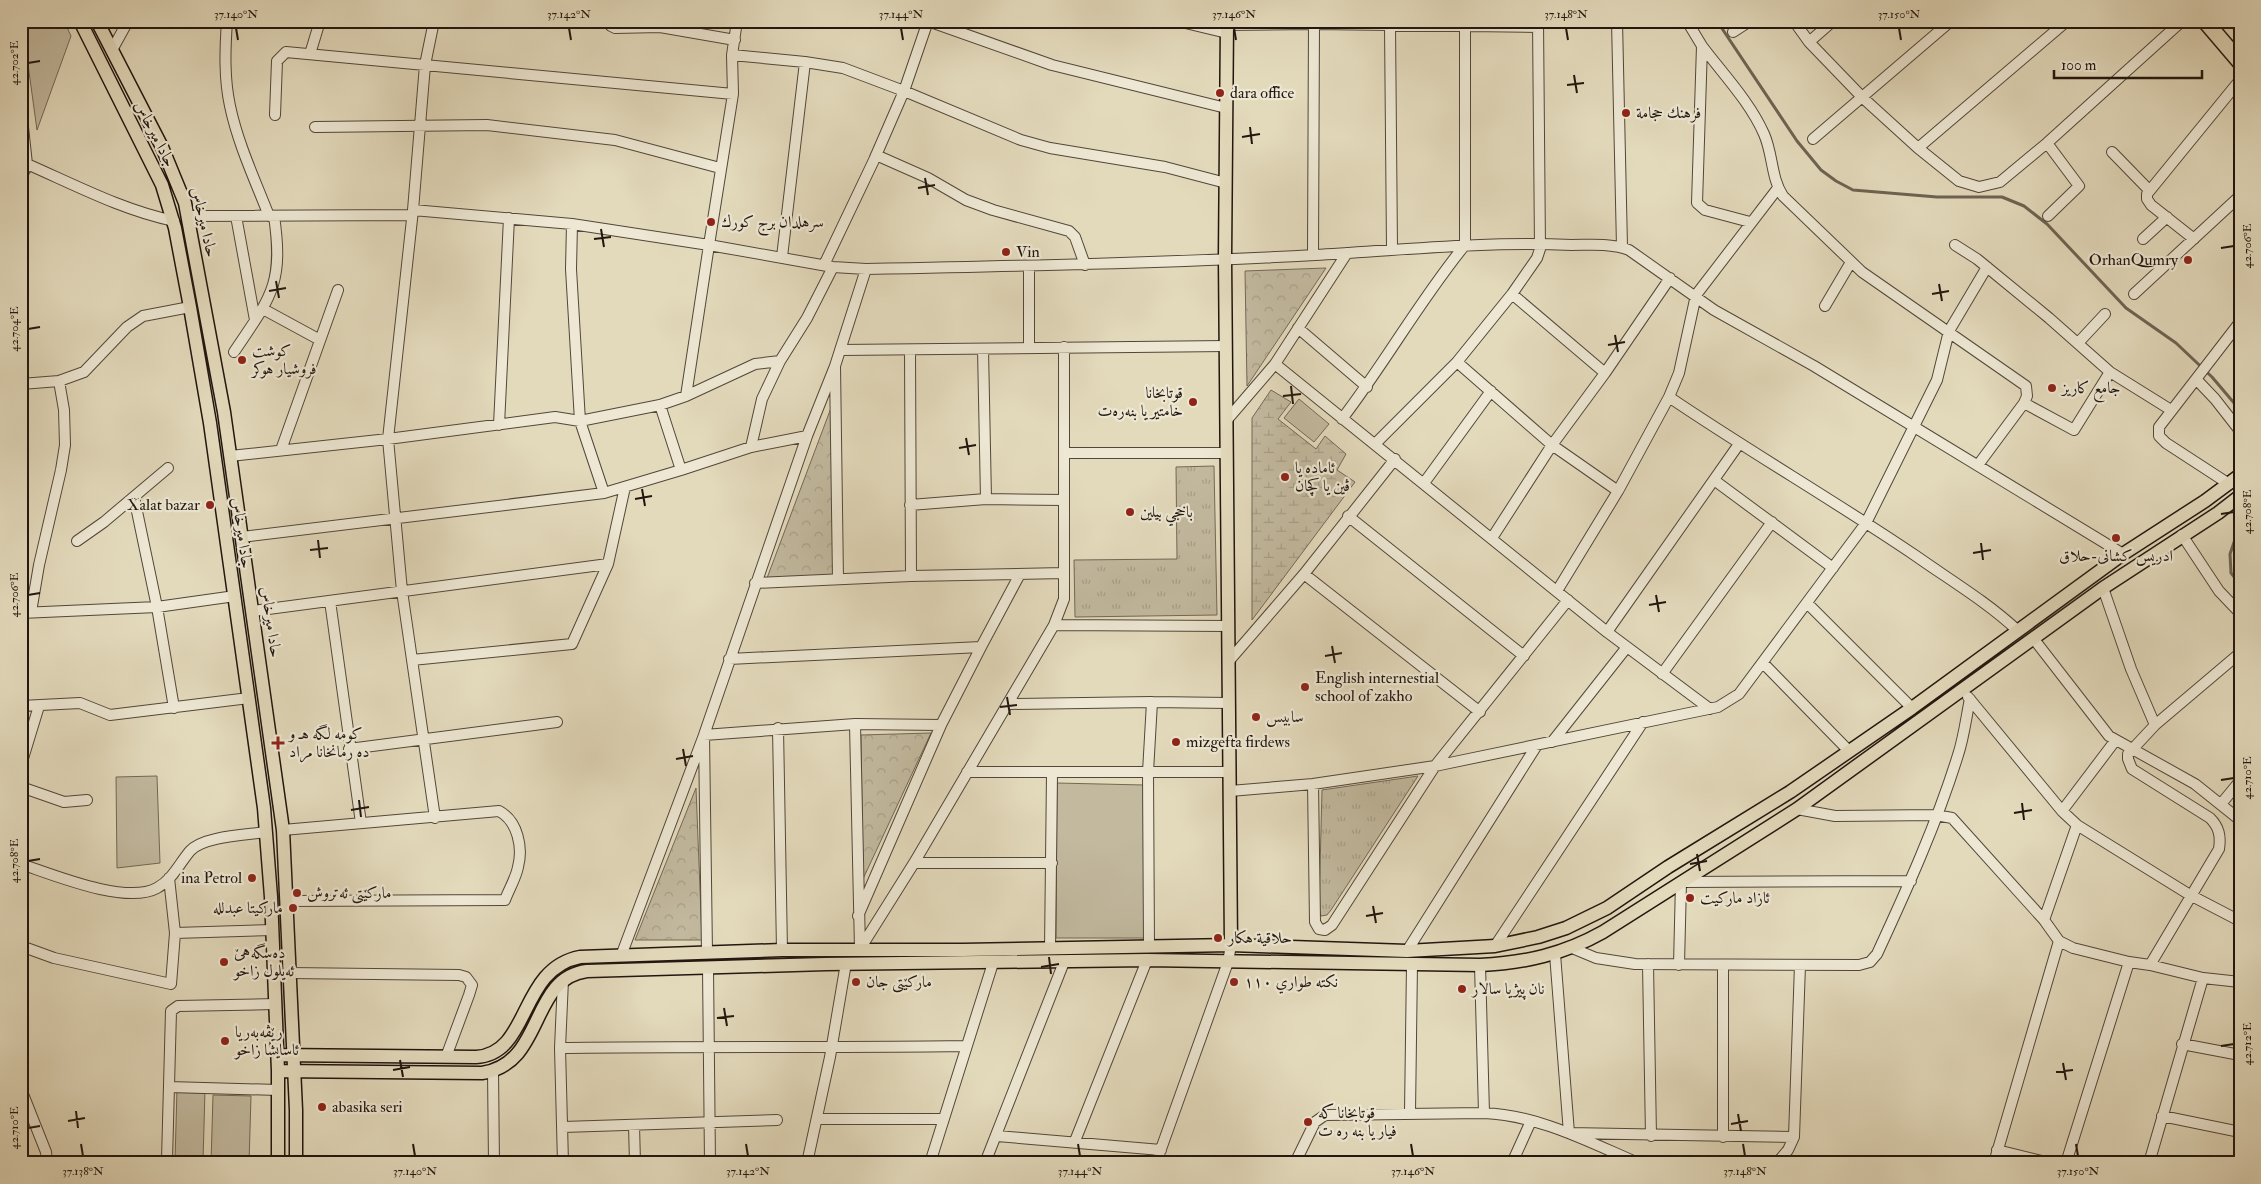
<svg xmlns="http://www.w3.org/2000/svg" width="2261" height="1184" viewBox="0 0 2261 1184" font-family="'IM FELL Double Pica',Amiri,serif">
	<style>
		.grass { fill: url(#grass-tufts); stroke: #726857 }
		.forest { fill: url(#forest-crowns); stroke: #726857 }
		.wetland { fill: url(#wetland-marsh); stroke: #726857 }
		.garden { fill: #c2b99f; stroke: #726857 }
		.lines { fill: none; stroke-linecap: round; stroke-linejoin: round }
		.stream { stroke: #6e6353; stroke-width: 3 }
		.minor-casing { stroke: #52473a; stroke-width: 12 }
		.major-casing { stroke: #21160f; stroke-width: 15 }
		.highway-casing { stroke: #21160f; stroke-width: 18 }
		.minor { stroke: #ede7d3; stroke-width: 10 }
		.major { stroke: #e3dabc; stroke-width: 12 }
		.highway { stroke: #e3dabc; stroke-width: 15 }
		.ticks { fill: none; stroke: #21160f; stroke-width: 2 }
		.poi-dot { fill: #8f2418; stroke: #ede7d3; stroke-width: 2 }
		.labels { text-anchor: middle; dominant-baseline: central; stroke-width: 4.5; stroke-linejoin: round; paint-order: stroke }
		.poi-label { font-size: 16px; fill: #21160f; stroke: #ede7d3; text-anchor: start }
		.street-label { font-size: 16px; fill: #21160f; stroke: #ede7d3 }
		.neatline { fill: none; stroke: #21160f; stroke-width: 2 }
		.ticks-label { font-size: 12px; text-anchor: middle; fill: #21160f }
	</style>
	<defs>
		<pattern id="grass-tufts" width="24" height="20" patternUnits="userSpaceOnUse" patternTransform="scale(1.25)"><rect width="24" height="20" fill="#c2b99f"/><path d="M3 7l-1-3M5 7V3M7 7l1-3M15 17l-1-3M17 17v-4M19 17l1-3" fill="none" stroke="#a69e88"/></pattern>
		<pattern id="forest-crowns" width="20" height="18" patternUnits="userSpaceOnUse" patternTransform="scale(1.25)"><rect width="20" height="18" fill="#c2b99f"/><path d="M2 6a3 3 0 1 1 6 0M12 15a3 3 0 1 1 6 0" fill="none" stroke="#a69e88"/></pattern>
		<pattern id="wetland-marsh" width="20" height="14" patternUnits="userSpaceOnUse" patternTransform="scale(1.25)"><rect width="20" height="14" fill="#c2b99f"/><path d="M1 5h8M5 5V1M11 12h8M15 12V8" fill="none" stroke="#a69e88"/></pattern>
	</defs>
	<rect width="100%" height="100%" fill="#e3dabc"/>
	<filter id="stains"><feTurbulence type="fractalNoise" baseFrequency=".004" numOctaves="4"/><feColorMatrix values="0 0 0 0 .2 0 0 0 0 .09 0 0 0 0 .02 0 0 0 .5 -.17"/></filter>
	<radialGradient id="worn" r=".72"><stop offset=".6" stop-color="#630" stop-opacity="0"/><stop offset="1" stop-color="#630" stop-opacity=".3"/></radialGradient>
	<path class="grass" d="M 1214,466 L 1217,615 L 1075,617 L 1074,560 L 1177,559 L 1176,467 Z
		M 1418,776 L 1331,910 L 1327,915 L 1321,916 L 1319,909 L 1322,790 Z"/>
	<path class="forest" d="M 1326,268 L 1247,386 L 1245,271 Z
		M 831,408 L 833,576 L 767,578 Z
		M 931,733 L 863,879 L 861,735 Z
		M 696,788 L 702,940 L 635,940 Z"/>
	<path class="wetland" d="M 1271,390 L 1291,402 L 1278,419 L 1316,449 L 1325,436 L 1346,454 L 1337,470 L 1355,482 L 1252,620 L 1252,418 Z"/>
	<path class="garden" d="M 22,21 L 64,21 L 71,36 L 37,130 Z
		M 1299,399 L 1329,424 L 1314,442 L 1284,418 Z
		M 157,776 L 160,863 L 117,868 L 116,777 Z
		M 1057,783 L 1144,785 L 1145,938 L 1056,938 Z
		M 177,1089 L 205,1090 L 203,1161 L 175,1161 Z
		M 213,1095 L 251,1096 L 249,1163 L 211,1163 Z"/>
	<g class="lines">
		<path class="stream" d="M 1717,21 L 1797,141 L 1821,170 L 1836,181 L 1853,190 L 1937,197 L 2002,197 L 2024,206 L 2047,224 L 2126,308 L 2176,343 L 2212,377 L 2240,410
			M 2240,525 L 2230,554 L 2231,573 L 2240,584"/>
		<defs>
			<path id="minor" d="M 227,21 C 225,50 224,78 230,106 C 238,144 255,180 269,216
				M 434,21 L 425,65 L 413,210 L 388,439 L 402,591 L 435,818
				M 611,21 L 611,26 L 615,28 L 660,27 L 735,40
				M 928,21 L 1052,65 L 1226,108
				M 1177,21 L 1227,33
				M 1617,21 L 1622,247
				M 1687,21 L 1702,46 L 1697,203 L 1705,210 L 1750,222
				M 1794,21 L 1809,42 L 1863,98 L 1918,148 L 1959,181 L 1979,187 L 2000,182 L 2047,143 L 2182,21
				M 1227,25 L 1314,24 L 1538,27
				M 1390,25 L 1392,249
				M 1733,32 L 1750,21
				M 1809,42 L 1833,21
				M 1702,46 C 1723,74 1750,102 1764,134 C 1773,154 1771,178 1783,196 L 1862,272 L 2026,386 L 2027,396 L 2024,403 L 1978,465
				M 112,50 L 128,21
				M 310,54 L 320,21
				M 732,55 L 805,62 L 843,68 L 904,91 L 1021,140 L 1050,148 L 1165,167 L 1226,183
				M 21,109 L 27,164 L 22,161
				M 275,115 L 277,61 L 286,52 L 733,94
				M 315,127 L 487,125 L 615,140 L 720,168
				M 1813,139 L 1951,21
				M 2047,143 L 2079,186 L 2048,216
				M 1918,148 L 2067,21
				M 2112,152 L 2149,190
				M 876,155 L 928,178 L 966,200 L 993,210 L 1069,231 L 1075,237 L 1085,265
				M 21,179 L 27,164 C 75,185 122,210 174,221
				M 413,210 L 572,224 L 709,245 L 733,94 L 732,55 L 737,21
				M 188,216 L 412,215
				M 236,216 L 255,320
				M 572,224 L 571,269 L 580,421 L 604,493
				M 2143,239 L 2167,217
				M 2194,239 L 2151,205 L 2147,199 L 2147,194 L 2240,80
				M 1955,245 L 1977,259 L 2049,318 L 2110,372 L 2171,410
				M 1313,255 L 1314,21
				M 782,257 L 805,62
				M 824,265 L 874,160 L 904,91 L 928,21
				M 1512,294 L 1605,373
				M 2134,294 L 2240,196
				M 1825,306 L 1851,262
				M 263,309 L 320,340
				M 1298,328 L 1367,387
				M 2078,343 L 2105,314
				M 1029,347 L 1029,266
				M 1064,347 L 1064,599 L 1054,625 L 1228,626
				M 983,349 L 986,499
				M 840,350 L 1226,346
				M 910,350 L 911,576
				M 234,352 C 271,297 284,284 274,216
				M 780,361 L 807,318 L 833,267
				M 1457,362 L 1552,445 L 1618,491
				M 1275,364 L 1607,632 L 1710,709
				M 2196,379 L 2215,399 L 2240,431
				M 21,384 L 59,381 L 84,372 L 127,327 L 143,316 L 190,307
				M 686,396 L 709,245 L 833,267 L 866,269 C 1016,266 1166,263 1315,255 C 1401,250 1486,241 1572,245 C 1591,245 1612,243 1629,250 L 1714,310 L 1814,366 L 2123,554
				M 1669,397 C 1750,452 1835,501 1916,556 C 1950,580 1987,602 2017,630
				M 2024,403 L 2074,430 L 2110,372
				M 660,405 L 681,470
				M 1342,419 C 1385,363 1420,300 1465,245 L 1465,26
				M 1226,421 L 1275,364 L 1347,253
				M 499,425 L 509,218
				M 1375,444 L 1457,362 L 1512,294 L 1537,258 L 1540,249 L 1538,21
				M 281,450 L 338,290
				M 1064,453 L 1227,453
				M 230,456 L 388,439 L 555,417 L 580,421 L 660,405 L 686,396 L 755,364 L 780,361 L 762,399 L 751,447
				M 1714,480 L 1833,568
				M 1424,483 L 1491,391
				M 2229,484 L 2166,443 L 2159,436 L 2159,427 L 2240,322
				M 134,497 L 157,607 L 174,708
				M 910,505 L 986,499 L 1064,500
				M 1348,516 L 1524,656
				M 2182,535 L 2219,591 L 2240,613
				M 242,537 L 604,493 L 681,470 L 751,447 L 807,436
				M 1492,538 L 1552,445 L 1605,373 L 1670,278
				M 77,541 L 104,522 L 168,468
				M 1304,574 L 1480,712
				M 838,579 L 835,366 L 866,269
				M 755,583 L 911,576 L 1064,573
				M 2103,588 L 2131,669 L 2155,725
				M 1557,591 L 1618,491 L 1669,397 L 1679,373 L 1696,295 L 1778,188
				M 330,601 L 361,823
				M 1807,603 L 1912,708
				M 253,611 L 608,564
				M 31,612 L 39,565 L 61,470 L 65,445 L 64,410 L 59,381
				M 21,613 L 157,607 L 235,596
				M 1607,632 L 1739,444
				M 2033,638 L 2109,736 L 2195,784 L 2240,820
				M 729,659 L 981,647 L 1020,574
				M 412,660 L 572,644 L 608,564 L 625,487
				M 1228,662 L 1304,574 L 1395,459
				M 1763,663 L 1849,751
				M 1662,674 L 1772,522
				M 1968,697 L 2062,811 L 2077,825 L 2190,895 L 2240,921
				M 1009,704 L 1152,702 L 1229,703
				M 21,706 L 80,703 L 110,715 L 249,698
				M 855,724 L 860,949
				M 778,728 L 782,950
				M 1552,742 L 1627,647
				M 349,749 L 557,722
				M 21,765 L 39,706
				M 967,772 L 1229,772
				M 1313,784 L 1315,922 L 1319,929 L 1325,930 L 1332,925 L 1435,766 L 1568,600
				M 21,787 L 64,802 L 87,800
				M 1230,791 L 1313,784 L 1435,766 L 1718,707 L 1739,694 L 1866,523 L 1937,380 L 1949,331 L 1987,267
				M 2221,804 L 2240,781
				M 1797,809 L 1835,816 L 1936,815 L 1952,818 L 2044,920 L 2059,941 L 2073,948 L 2129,962 L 2150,965 L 2203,978 L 2240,982
				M 2062,811 L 2115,741
				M 283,830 L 499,811 C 518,821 523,848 518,867 C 516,878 509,889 505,900 L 287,901
				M 914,863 L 1052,863
				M 21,864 C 54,875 126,905 157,888 C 173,879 179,864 190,851 C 203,836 247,835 266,832
				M 858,916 L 941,725 L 981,647
				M 2044,920 L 2077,825
				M 175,933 L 273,930
				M 21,946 L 54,958 L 171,984 L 175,933 L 169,878
				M 1495,946 L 1643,722
				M 1149,947 L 1148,772 L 1152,702
				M 1572,948 L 1596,958 L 1635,964 L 1859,965 L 1870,962 L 1877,954 C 1907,889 1937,823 1958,755 C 1964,737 1966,718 1970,699
				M 860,949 L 914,863 L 1054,625
				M 1050,949 L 1052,773
				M 1407,951 L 1537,745
				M 707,953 L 704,735 L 855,724 L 941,725
				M 1555,954 L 1569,1133 L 1794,1137
				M 621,956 L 704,735 L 807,436 L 835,366
				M 1648,964 L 1651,1136
				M 1480,965 L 1484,1113
				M 1679,965 L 1681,882 L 1911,881
				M 2150,965 L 2219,849 C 2221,836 2219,827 2210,818 L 2132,769 L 2128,759 L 2128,754 L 2155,725 L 2240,653
				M 1723,966 L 1723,1137
				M 708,967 L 710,1163
				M 289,973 L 459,975 L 466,977 L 472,985 L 469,995 L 446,1057
				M 563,980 L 560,1048 L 563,1163
				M 2182,1044 L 2240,1055
				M 560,1048 C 696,1046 831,1048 966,1046
				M 493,1071 L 494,1163
				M 169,1087 L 278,1090
				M 21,1089 L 46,1152 L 47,1163
				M 1410,1113 L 1412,964
				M 2162,1116 L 2240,1132
				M 817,1119 L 943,1119
				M 634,1125 L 635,1163
				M 563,1127 L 777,1120
				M 997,1136 L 1161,1150
				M 1075,1141 L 1147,960
				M 1997,1150 L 2050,1163
				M 167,1160 L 171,1011 L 178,1006 L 275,1004
				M 807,1163 L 830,1057 L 846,963
				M 930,1163 L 993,963
				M 985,1163 L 1064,962
				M 1156,1163 L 1228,962 L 1231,945
				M 1295,1163 L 1315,1122 L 1325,1115 L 1484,1113 C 1538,1115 1589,1142 1638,1163
				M 1512,1163 L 1531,1121
				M 1777,1163 L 1788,1150 L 1794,1137 L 1800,965
				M 1994,1163 L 2059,941
				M 2066,1163 L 2129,962
				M 2149,1163 L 2203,978"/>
			<path id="major" d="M 80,21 L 162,185 L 175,228 L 190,307 L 210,423 L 264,808 L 271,897 L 278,1071 L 278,1163
				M 97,21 L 162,147 L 185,203 L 224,412 L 283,830 L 296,1110 L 296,1163
				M 1227,21 L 1225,258 L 1231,945
				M 277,1055 L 476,1057 C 531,1054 518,969 580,957 L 782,950 L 963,950 L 1231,945 L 1407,951 L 1495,946 L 1538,937 L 1566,928 L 1607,908 L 1668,867 L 1790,792 L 1912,708 L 2123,554 L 2205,501 L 2240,475
				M 278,1071 L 482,1073 C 545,1064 529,978 587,971 L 826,964 L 1147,960 L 1480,965 C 1525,963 1564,954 1603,932 L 1797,809 L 2103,588 L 2218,513 L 2240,496"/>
			<path id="highway" d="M 2205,21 L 2240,62
				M 2238,21 L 2240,24"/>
		</defs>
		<use href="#minor" class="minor-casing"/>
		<use href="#major" class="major-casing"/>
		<use href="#highway" class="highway-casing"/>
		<use href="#minor" class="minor"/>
		<use href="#major" class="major"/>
		<use href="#highway" class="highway"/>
	</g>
	<path class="ticks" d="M 236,28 L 238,40M 569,28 L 571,40M 901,28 L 903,40M 1234,28 L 1236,40M 1566,28 L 1568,40M 1899,28 L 1901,40M 28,63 L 40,61M 1574,75 L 1577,93M 1567,85 L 1584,83M 1250,127 L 1252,144M 1242,137 L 1260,134M 925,178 L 928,195M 918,188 L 935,185M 601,229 L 604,247M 594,239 L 611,237M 2221,248 L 2234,246M 276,281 L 279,298M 1939,284 L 1942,301M 269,291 L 286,288M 1932,294 L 1949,291M 28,329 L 40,327M 1615,335 L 1618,352M 1608,345 L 1625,342M 1291,386 L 1293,404M 1283,396 L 1301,394M 966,438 L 969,455M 959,448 L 976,445M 642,489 L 645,506M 635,499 L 652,496M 2221,514 L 2234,512M 318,540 L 320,558M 1981,543 L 1983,560M 310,550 L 328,548M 1973,553 L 1991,550M 28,595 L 40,593M 1656,595 L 1659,612M 1649,605 L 1666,602M 1332,646 L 1335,663M 1325,656 L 1342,653M 1007,697 L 1010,715M 1000,707 L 1017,705M 683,749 L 686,766M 676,759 L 693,756M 2221,780 L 2234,778M 359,800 L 361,817M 2022,803 L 2024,820M 351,810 L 369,807M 2014,813 L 2032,810M 1697,854 L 1700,871M 28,861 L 40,859M 1690,864 L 1707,861M 1373,906 L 1376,923M 1366,916 L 1383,913M 1049,957 L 1051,974M 1041,967 L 1059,964M 724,1008 L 727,1026M 717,1018 L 734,1016M 2221,1046 L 2234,1044M 400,1060 L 403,1077M 2063,1063 L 2066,1080M 393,1070 L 410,1067M 2056,1072 L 2073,1070M 76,1111 L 78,1128M 1738,1114 L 1741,1131M 68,1121 L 85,1118M 1731,1124 L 1748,1121M 28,1128 L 40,1126M 81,1144 L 83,1156M 413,1144 L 415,1156M 746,1144 L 748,1156M 1078,1144 L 1080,1156M 1411,1144 L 1413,1156M 1743,1144 L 1745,1156M 2076,1144 L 2078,1156"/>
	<g class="poi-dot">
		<circle cx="1220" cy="93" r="5"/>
		<circle cx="1626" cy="113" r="5"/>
		<circle cx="711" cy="222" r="5"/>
		<circle cx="1006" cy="252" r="5"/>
		<circle cx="2188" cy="260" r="5"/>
		<circle cx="242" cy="360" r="5"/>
		<circle cx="2052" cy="388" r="5"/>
		<circle cx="1193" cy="402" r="5"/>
		<circle cx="1285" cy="477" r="5"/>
		<circle cx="210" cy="505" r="5"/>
		<circle cx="1130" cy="512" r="5"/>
		<circle cx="2116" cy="538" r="5"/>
		<circle cx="1305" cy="687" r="5"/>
		<circle cx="1256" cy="717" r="5"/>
		<circle cx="1176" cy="742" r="5"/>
		<path d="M275.5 735.5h5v5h5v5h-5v5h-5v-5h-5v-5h5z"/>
		<circle cx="252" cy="878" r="5"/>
		<circle cx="297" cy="893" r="5"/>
		<circle cx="1690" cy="898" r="5"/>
		<circle cx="293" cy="908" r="5"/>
		<circle cx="1218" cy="938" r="5"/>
		<circle cx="224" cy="962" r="5"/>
		<circle cx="856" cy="982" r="5"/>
		<circle cx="1234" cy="982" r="5"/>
		<circle cx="1462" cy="989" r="5"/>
		<circle cx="225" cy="1041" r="5"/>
		<circle cx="322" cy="1107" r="5"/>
		<circle cx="1308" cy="1122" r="5"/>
	</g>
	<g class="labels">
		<g class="poi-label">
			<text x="1230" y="93">dara office</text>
			<text x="1636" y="113">فرهنك حجامة</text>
			<text x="721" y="222">سرهلدان برج كورك</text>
			<text x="1016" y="252">Vin</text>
			<text x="2178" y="260" text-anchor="end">OrhanQumry</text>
			<text x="252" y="351">كوشت<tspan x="252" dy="18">فروشيار هوكر</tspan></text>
			<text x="2062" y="388">جامع كاريز</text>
			<text x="1183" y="393" text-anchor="end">قوتابخانا<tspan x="1183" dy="18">خامتیر یا بنەرەت</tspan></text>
			<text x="1295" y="468">ئاماده یا<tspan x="1295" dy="18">ڤین یا کچان</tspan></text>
			<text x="200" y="505" text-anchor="end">Xalat bazar</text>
			<text x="1140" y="512">باخجي بيلين</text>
			<text x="2116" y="556" text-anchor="middle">ادريس كشانى-حلاق</text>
			<text x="1315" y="678">English internestial<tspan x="1315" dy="18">school of zakho</tspan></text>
			<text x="1266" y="717">سابيس</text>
			<text x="289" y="734">كومه لگه هـ و<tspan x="289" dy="18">ده رمانخانا مراد</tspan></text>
			<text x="1186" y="742">mizgefta firdews</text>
			<text x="242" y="878" text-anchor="end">ina Petrol</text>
			<text x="307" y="893">مارکێتی ئەتروش</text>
			<text x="1700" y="898">ئازاد ماركيت</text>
			<text x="283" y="908" text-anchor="end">ماركيتا عبدلله</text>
			<text x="1228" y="938">حلاقية هكار</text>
			<text x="234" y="953">ده‌سگه‌هێ<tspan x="234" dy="18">ئه‌يلول زاخو</tspan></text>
			<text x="866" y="982">مارکێتی جان</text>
			<text x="1244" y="982">نكته طواري ١١٠</text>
			<text x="1472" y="989">نان پيژيا سالار</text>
			<text x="235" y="1032">رێڤه‌به‌ريا<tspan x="235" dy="18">ئاسايشا زاخو</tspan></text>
			<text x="332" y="1107">abasika seri</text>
			<text x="1318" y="1113">قوتابخانا كه<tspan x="1318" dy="18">فيار يا بنه ره ت</tspan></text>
		</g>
		<g class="street-label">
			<text transform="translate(155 134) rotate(63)">جادا ميرخاس</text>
			<text transform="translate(204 222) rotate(77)">حادا ميرخاس</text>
			<text transform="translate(242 533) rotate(82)">جادا ميرخاس</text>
			<text transform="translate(271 622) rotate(82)">حادا ميرخاس</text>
		</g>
	</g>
	<rect width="2261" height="1184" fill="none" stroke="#e3dabc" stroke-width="55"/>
	<path d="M2054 70v8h148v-8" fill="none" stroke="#21160f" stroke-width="2.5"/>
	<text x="2061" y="70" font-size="15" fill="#21160f" stroke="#ede7d3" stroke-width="4" paint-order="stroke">100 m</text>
	<rect x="28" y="28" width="2206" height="1128" class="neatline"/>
	<g class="ticks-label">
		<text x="236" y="18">37.140°N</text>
		<text x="569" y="18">37.142°N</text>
		<text x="901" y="18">37.144°N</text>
		<text x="1234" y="18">37.146°N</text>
		<text x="1566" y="18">37.148°N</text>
		<text x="1899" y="18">37.150°N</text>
		<text transform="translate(14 63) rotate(-90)" y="4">42.702°E</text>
		<text transform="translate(2247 246) rotate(-90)" y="4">42.706°E</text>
		<text transform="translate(14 329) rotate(-90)" y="4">42.704°E</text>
		<text transform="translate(2247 512) rotate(-90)" y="4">42.708°E</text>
		<text transform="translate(14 595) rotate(-90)" y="4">42.706°E</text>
		<text transform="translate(2247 778) rotate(-90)" y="4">42.710°E</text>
		<text transform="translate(14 861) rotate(-90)" y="4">42.708°E</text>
		<text transform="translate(2247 1044) rotate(-90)" y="4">42.712°E</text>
		<text transform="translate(14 1128) rotate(-90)" y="4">42.710°E</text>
		<text x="83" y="1175">37.138°N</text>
		<text x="415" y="1175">37.140°N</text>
		<text x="748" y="1175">37.142°N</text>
		<text x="1080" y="1175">37.144°N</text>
		<text x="1413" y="1175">37.146°N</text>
		<text x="1745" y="1175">37.148°N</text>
		<text x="2078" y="1175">37.150°N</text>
	</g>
	<rect width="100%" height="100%" filter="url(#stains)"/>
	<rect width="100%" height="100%" fill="url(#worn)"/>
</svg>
